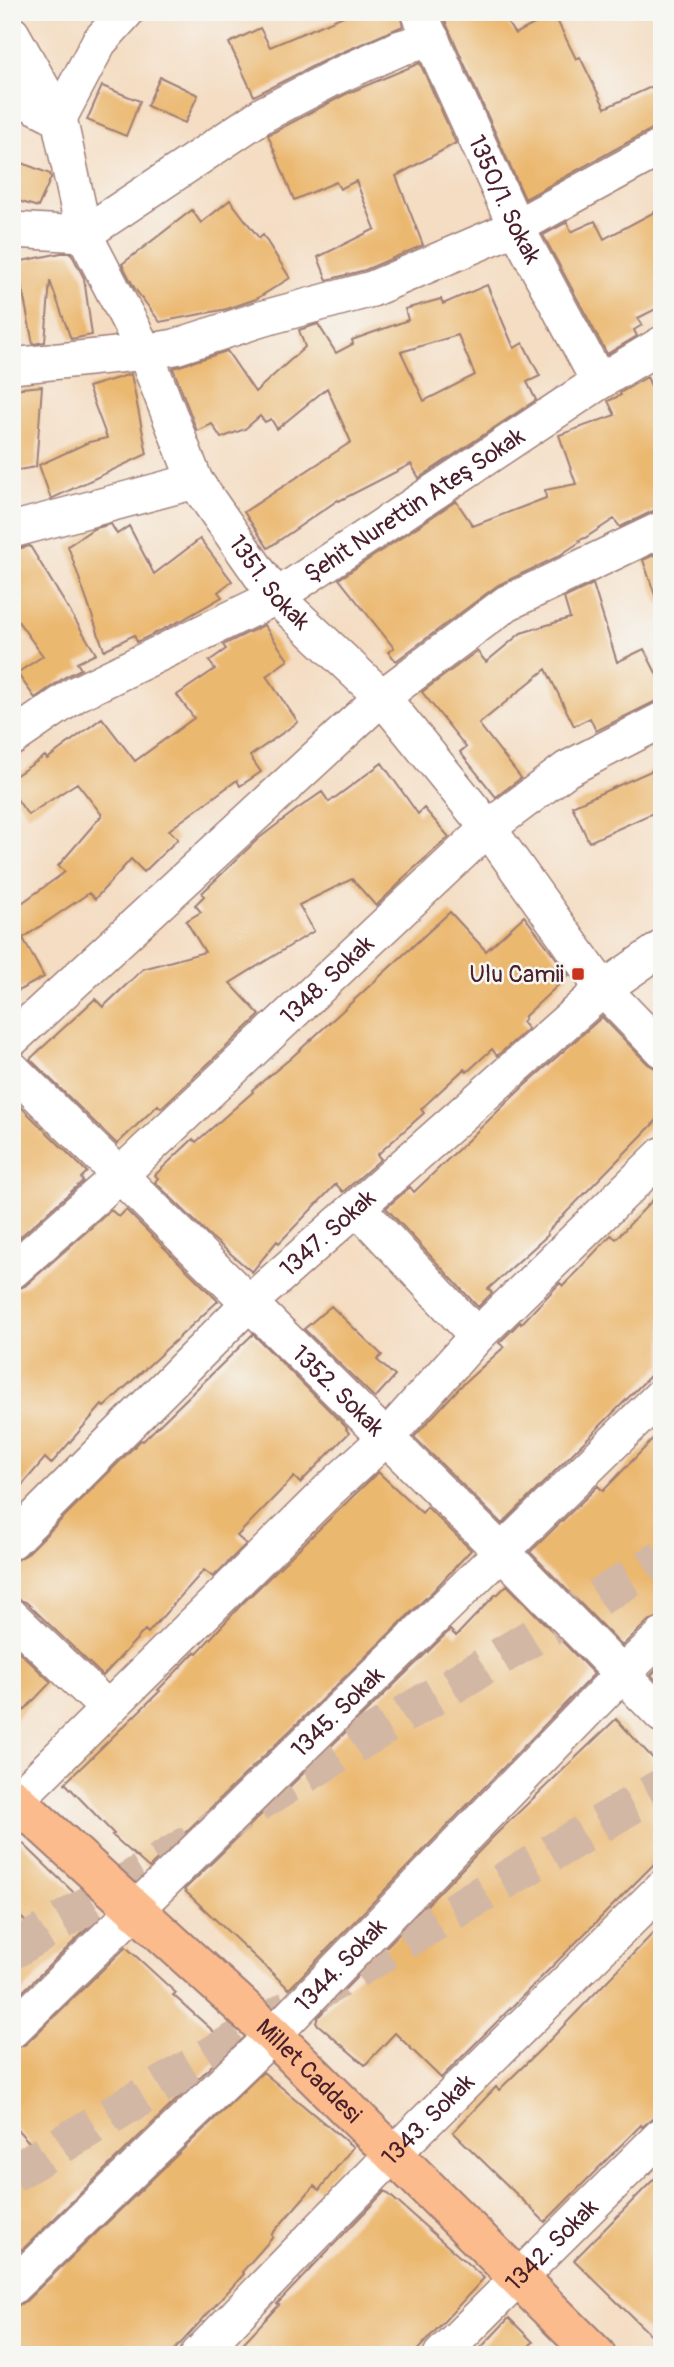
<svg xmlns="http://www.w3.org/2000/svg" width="674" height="2367" viewBox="0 0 674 2367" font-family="Pangolin,sans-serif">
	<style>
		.building { fill: #ebb870; fill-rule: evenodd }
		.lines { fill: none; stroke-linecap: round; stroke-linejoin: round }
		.highway-tunnel { stroke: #d2b7a5; stroke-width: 38; stroke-dasharray: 38 19; stroke-linecap: butt }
		.minor-casing { stroke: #9f7e77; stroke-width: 38 }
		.major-casing { stroke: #9f7e77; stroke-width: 42 }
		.minor { stroke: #fff; stroke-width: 35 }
		.major { stroke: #fbbb8d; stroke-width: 38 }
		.poi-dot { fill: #c8321e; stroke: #f6f6f2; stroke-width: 2.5 }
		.labels { text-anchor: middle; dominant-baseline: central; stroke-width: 5; stroke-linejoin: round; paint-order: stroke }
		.street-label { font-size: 24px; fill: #4a1f2b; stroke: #f6f6f2 }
		.poi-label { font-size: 24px; fill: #4a1f2b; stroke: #f6f6f2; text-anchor: end }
	</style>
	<rect width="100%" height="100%" fill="#f6f6f2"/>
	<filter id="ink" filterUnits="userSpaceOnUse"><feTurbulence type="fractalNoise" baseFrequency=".0143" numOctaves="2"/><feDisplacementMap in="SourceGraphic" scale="14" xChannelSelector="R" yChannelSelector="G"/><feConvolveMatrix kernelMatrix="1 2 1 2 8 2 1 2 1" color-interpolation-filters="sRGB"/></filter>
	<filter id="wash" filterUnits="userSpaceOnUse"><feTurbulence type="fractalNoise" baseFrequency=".00686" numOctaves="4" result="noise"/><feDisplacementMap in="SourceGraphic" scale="28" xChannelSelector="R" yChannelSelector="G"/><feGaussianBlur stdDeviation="1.57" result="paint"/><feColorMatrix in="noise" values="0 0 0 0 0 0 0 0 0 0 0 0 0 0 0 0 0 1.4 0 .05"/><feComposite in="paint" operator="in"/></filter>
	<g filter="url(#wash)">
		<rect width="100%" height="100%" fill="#f4ddc3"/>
		<g id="blocks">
			<path class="building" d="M 353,12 L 399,12 L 403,26 L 329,58 L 254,96 L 229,43 L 260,28 L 270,47 Z
				M 441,12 L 500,12 L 515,34 L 554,14 L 576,59 L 580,57 L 605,108 L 662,82 L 662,127 L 652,129 L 525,199 Z
				M 420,63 L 456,143 L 396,176 L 423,245 L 365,270 L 327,280 L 318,257 L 375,229 L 356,181 L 340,189 L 336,182 L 294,200 L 268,135 L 346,94 Z
				M 160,77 L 198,95 L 185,123 L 147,106 Z
				M 102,86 L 140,101 L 126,136 L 87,120 Z
				M 12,159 L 50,174 L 51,178 L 38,207 L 12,199 Z
				M 230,200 L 259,238 L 263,235 L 290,278 L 256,299 L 227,309 L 160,322 L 135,289 L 122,264 L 192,210 L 201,223 Z
				M 662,208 L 662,306 L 638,318 L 642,325 L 634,330 L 637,336 L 607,354 L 543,235 L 567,222 L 571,232 L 595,221 L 604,239 Z
				M 61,253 L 71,253 L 84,278 L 92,335 L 71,339 L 50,281 L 45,342 L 33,344 L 17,262 Z
				M 487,285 L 514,348 L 523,343 L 540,376 L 527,382 L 536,400 L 419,478 L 411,464 L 339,501 L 338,500 L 268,548 L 244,512 L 351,442 L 327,388 L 277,429 L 271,419 L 265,422 L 260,416 L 245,429 L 221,438 L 212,424 L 197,431 L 173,368 L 227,351 L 255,392 L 305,347 L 299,330 L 318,324 L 336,353 L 353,344 L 352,340 L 408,320 L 405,309 L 441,299 L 443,304 ZM 458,335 L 475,375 L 424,401 L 401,352 Z
				M 131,374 L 147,454 L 51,499 L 39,465 L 89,442 L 107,438 L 88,387 Z
				M 647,377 L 662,410 L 662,509 L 653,511 L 620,527 L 614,519 L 585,538 L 579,540 L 580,542 L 557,557 L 498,585 L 396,661 L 388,652 L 394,648 L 339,579 L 456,501 L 473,526 L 546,498 L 545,490 L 576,484 L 559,435 L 615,415 L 608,401 L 621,395 L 620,393 Z
				M 42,386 L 36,467 L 12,471 L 12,389 Z
				M 111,524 L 117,534 L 129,526 L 154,574 L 200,539 L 232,581 L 218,592 L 222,597 L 182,620 L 137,642 L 134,635 L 104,650 L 68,546 L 93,529 Z
				M 30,546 L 96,654 L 77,663 L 81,669 L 65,677 L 35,698 L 17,673 L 43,656 L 12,613 L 12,550 Z
				M 662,551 L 662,603 L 658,604 L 643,560 Z
				M 593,584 L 617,662 L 644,649 L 662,685 L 662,698 L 596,731 L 590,718 L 574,726 L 546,669 L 479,724 L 521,778 L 496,797 L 460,752 L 466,747 L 422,692 L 477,651 L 486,662 L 521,633 L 570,618 L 564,598 Z
				M 264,625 L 288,660 L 266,676 L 298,722 L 250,756 L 261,772 L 240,786 L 237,780 L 169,830 L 178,839 L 144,872 L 131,859 L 95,899 L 89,893 L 23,938 L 44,977 L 12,994 L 12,910 L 65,872 L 58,866 L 102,815 L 77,783 L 28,815 L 12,792 L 12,778 L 45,756 L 47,759 L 102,718 L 135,761 L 194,718 L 177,695 L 215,669 L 209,661 L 226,649 L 223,645 Z
				M 382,763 L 418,814 L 424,808 L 449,837 L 401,880 L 402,881 L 376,906 L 352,879 L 299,905 L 314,931 L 230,983 L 260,1015 L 161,1108 L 158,1105 L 117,1144 L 30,1059 L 95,999 L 103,1007 L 143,969 L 205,952 L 186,921 L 201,912 L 195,905 L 204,896 L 202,893 L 258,839 L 296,810 L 322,792 L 329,802 Z
				M 662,766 L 662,809 L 589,842 L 572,806 Z
				M 450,912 L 486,951 L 524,916 L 569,975 L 524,1017 L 525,1018 L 522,1022 L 528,1029 L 497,1056 L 492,1049 L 467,1072 L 464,1069 L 421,1109 L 424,1113 L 377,1155 L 381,1159 L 343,1192 L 336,1184 L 279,1243 L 277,1241 L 252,1272 L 210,1236 L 155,1182 L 158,1178 L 155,1175 L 193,1139 L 196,1142 L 253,1092 L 252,1090 L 291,1058 Z
				M 602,1017 L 648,1064 L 662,1072 L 662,1115 L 547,1232 L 548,1235 L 488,1289 L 492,1293 L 478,1307 L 386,1208 L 410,1187 L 414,1192 L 524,1086 Z
				M 12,1098 L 87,1172 L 81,1178 L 83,1181 L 12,1244 Z
				M 662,1190 L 662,1364 L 502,1524 L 414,1437 L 460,1387 L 504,1347 L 499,1343 L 520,1322 L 521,1324 L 560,1283 L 563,1286 L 611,1235 L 616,1239 Z
				M 111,1210 L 119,1217 L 126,1210 L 218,1301 L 104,1407 L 102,1405 L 51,1464 L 45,1458 L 12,1497 L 12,1291 L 25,1286 Z
				M 331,1306 L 382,1355 L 377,1360 L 395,1376 L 375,1398 L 304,1329 Z
				M 253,1334 L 347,1428 L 346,1429 L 349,1433 L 300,1483 L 294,1477 L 237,1536 L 246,1544 L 213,1577 L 204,1570 L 148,1633 L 145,1630 L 103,1676 L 26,1602 L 12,1597 L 12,1562 L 26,1555 L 141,1440 L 143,1441 Z
				M 662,1430 L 662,1616 L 648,1621 L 622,1646 L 530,1552 L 598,1486 L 603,1491 Z
				M 378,1472 L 422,1513 L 427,1507 L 471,1550 L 434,1590 L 149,1868 L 112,1835 L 114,1834 L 65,1783 L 160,1691 L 158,1690 L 195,1652 L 197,1653 L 242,1604 Z
				M 507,1585 L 594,1674 L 289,1989 L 184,1890 L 450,1630 L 456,1636 L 496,1594 L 497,1595 Z
				M 12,1645 L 51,1682 L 12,1723 Z
				M 662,1664 L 662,1686 L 651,1675 Z
				M 616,1719 L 662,1768 L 662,1856 L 441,2078 L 395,2033 L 365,2065 L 316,2023 L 318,2017 L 495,1835 Z
				M 12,1833 L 99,1917 L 12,2002 L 12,1937 L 28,1924 L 12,1909 Z
				M 662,1924 L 662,2115 L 656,2116 L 642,2127 L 641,2125 L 545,2222 L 453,2132 L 496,2087 L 499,2090 L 546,2044 Z
				M 126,1947 L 176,1993 L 173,1995 L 231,2047 L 22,2250 L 12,2241 L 12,2162 L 30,2143 L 12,2124 L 12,2050 L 26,2044 Z
				M 263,2072 L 353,2147 L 319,2190 L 314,2186 L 271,2235 L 273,2237 L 242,2272 L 244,2274 L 170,2355 L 12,2355 L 12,2309 L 15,2307 L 26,2301 Z
				M 662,2171 L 662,2346 L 574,2260 Z
				M 385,2191 L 484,2278 L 413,2355 L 232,2355 L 279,2305 L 277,2304 Z
				M 509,2318 L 533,2342 L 521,2355 L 474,2355 Z"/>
		</g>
	</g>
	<g filter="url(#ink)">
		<use href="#blocks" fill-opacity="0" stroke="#9f7e77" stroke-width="2"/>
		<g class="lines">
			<path class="highway-tunnel" d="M 12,1951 L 662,1559
				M 12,2174 L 662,1787"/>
			<defs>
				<g id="minor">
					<path id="s1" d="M 419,12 L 516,227 L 599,382"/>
					<path id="s2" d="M 12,34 L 59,118 L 84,234 L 145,352 L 195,481 L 276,597 L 382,697 L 488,828 L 603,989 L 662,1050"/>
					<path d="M 12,94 L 59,118 L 99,42 L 126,12"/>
					<path d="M 12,230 L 84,234 L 264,114 L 337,76 L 400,48 L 432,39"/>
					<path d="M 12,366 L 145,352 L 175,347 L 261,319 L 372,289 L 516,227 L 662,147"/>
					<path d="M 12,530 L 195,481"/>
					<path id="s3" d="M 12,738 L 76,694 L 276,597 L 599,382 L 662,344"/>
					<path d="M 12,1039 L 382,697 L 507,603 L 662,529"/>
					<path id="s4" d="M 12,1069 L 515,1565 L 662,1715"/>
					<path d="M 358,1208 L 477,1336"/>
					<path id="s5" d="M 12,1271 L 120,1175 L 488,828 L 567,769 L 662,720"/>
					<path id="s6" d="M 12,1541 L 249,1303 L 603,989 L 662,948"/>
					<path d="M 12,1617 L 107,1708"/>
					<path d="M 12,1804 L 328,1491 L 386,1438 L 477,1336 L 662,1155"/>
					<path id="s7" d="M 12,2030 L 662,1395"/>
					<path id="s8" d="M 12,2287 L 273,2035 L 621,1675 L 662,1636"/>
					<path id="s9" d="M 198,2355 L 393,2154 L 662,1888"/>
					<path id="s10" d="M 441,2355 L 662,2135"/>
				</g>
				<g id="major">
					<path id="s11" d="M 12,1797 L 273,2035 L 596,2355"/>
				</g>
			</defs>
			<use href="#minor" class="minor-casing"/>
			<use href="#major" class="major-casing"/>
			<use href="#minor" class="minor"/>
			<use href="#major" class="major"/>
		</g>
	</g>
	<rect class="poi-dot" x="571" y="967" width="14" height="14" rx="3.5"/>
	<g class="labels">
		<g class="street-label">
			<text stroke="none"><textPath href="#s1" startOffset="206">1350/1. Sokak</textPath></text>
			<text stroke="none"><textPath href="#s3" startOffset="466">Şehit Nurettin Ateş Sokak</textPath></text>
			<text stroke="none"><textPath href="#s2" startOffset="612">1351. Sokak</textPath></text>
			<text stroke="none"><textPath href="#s5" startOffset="429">1348. Sokak</textPath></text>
			<text stroke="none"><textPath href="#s6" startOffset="441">1347. Sokak</textPath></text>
			<text stroke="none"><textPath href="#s4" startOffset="458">1352. Sokak</textPath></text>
			<text stroke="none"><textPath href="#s7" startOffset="455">1345. Sokak</textPath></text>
			<text stroke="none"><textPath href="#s8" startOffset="460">1344. Sokak</textPath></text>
			<text stroke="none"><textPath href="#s11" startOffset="404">Millet Caddesi</textPath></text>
			<text stroke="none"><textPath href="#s9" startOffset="329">1343. Sokak</textPath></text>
			<text stroke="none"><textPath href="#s10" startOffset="156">1342. Sokak</textPath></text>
		</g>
		<g class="poi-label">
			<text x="564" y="974">Ulu Camii</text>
		</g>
	</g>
	<rect width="674" height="2367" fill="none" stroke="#f6f6f2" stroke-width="42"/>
</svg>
